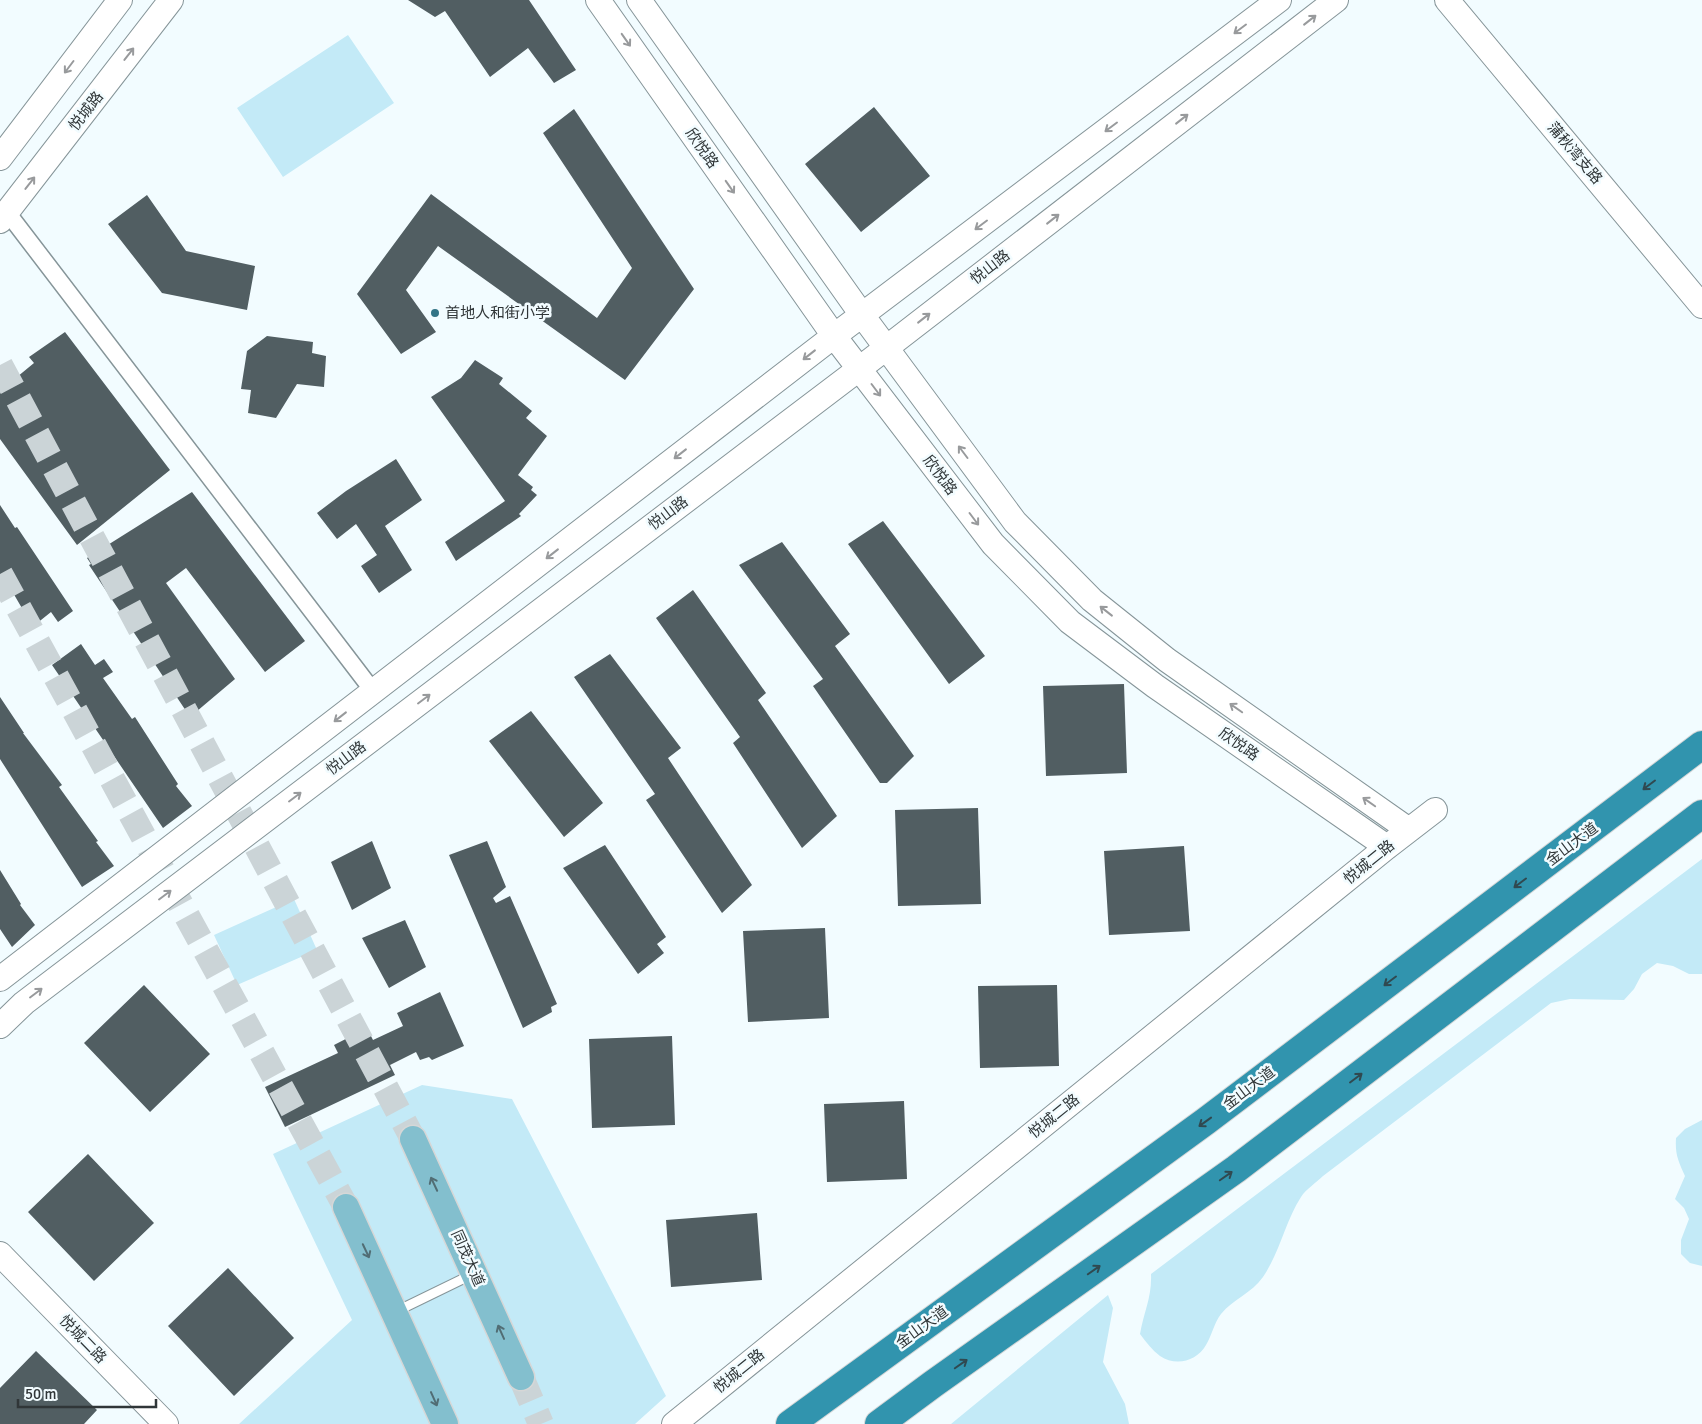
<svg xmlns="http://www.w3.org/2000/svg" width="1702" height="1424" viewBox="0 0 1702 1424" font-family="Signika,'Noto Sans SC',sans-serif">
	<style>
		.green { fill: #c3eaf7 }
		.building { fill: #515e62 }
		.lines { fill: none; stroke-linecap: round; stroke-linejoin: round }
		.primary-tunnel { stroke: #cbd4d7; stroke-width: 26; stroke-dasharray: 26 13; stroke-linecap: butt }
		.lane-casing { stroke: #869599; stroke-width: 11 }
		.street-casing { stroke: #869599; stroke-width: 19 }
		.secondary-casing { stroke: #869599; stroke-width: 26 }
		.primary-casing { stroke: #d6d7d7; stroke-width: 29 }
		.highway-casing { stroke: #d6d7d7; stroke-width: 30 }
		.lane { stroke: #fff; stroke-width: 9 }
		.street { stroke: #fff; stroke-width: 16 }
		.secondary { stroke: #fff; stroke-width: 24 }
		.primary { stroke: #83bfce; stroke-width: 26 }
		.highway { stroke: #3194ae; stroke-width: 28 }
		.oneway { stroke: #989a9c }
		.oneway2 { stroke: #304950 }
		.oneway3 { stroke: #516d74 }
		.poi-dot { fill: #327486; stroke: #f2fcff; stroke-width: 2 }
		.labels { text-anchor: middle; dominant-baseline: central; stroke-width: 5; stroke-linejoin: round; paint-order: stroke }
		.street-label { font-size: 15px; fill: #303638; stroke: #f2fcff }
		.poi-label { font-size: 15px; fill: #303638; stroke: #f2fcff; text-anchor: start }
	</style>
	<rect width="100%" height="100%" fill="#f2fcff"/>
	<path class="green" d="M 348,35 L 394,103 L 283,177 L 237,108 Z
		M 1702,859 L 1702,974 L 1689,974 L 1673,966 L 1657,963 L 1642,974 L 1634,989 L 1624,1000 L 1570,999 L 1551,1003 L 1323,1176 C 1316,1183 1306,1189 1301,1197 C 1285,1222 1280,1252 1263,1277 C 1252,1293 1233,1299 1221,1314 C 1214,1323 1212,1335 1206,1345 C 1197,1361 1176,1367 1160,1356 C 1152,1350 1146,1342 1140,1334 C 1144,1311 1152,1297 1151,1274 Z
		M 294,899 L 317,950 L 237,985 L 214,935 Z
		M 422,1085 L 512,1099 L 666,1396 L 635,1424 L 239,1424 L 352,1320 L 273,1154 Z
		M 1702,1120 L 1702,1266 L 1690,1263 L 1681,1254 L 1681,1240 L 1689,1219 L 1684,1208 L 1675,1199 L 1685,1176 C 1678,1161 1675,1154 1676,1138 L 1685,1129 Z
		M 1108,1295 L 1113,1308 L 1103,1362 L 1125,1404 L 1129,1424 L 951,1424 Z"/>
	<path class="building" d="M 408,0 L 529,0 L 576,70 L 554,83 L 528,48 L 490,77 L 445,11 L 435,17 Z
		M 874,107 L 930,176 L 861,232 L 805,164 Z
		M 574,109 L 694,289 L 625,380 L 438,246 L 406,290 L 436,332 L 401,354 L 357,294 L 431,194 L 597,318 L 632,268 L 543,133 Z
		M 147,195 L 186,251 L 255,266 L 247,310 L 162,293 L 108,224 Z
		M 65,332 L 170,470 L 77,545 L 0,439 L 0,391 L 34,363 L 29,357 Z
		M 267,336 L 313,342 L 312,353 L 326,356 L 324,387 L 297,384 L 276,418 L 248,413 L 251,390 L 241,389 L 247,351 Z
		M 475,360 L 503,378 L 499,384 L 532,411 L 526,418 L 547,436 L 518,475 L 533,487 L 531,490 L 537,495 L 519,514 L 521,516 L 456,561 L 445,542 L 505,501 L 431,397 L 461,378 Z
		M 396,459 L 422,500 L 385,526 L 412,570 L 379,593 L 361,566 L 377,555 L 356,524 L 337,539 L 317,513 L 346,491 Z
		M 192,492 L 305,641 L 265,672 L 186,568 L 166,583 L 235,679 L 190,717 L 89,565 L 91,564 L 87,558 Z
		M 0,505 L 15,528 L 17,527 L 73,611 L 58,622 L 51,612 L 36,624 L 24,608 L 23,610 L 5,579 L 0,583 Z
		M 883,521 L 985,656 L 949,684 L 848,544 Z
		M 782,542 L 850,634 L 835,646 L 914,756 L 887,783 L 880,783 L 813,686 L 823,679 L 739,565 Z
		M 693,590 L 766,693 L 758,700 L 837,816 L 802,848 L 733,743 L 740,737 L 656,618 Z
		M 81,644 L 95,665 L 104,659 L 113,672 L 103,678 L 132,719 L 135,717 L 178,784 L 176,786 L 192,806 L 163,828 L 52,665 Z
		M 610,654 L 681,748 L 668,758 L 752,885 L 722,913 L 646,800 L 655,794 L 574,677 Z
		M 1124,684 L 1127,773 L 1046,776 L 1043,686 Z
		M 0,697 L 24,733 L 23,733 L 62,785 L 59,787 L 98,841 L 96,842 L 114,866 L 82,887 L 0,759 Z
		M 531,711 L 603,803 L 564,837 L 489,741 Z
		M 978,808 L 981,904 L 898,906 L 895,810 Z
		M 372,841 L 391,888 L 352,910 L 331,862 Z
		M 487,841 L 506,887 L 493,898 L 496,903 L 510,896 L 557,1004 L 551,1007 L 552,1012 L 523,1028 L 449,855 Z
		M 605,845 L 666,937 L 657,944 L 664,953 L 638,974 L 563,868 Z
		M 1184,846 L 1190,931 L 1109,935 L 1104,851 Z
		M 0,870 L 21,904 L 20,905 L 35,925 L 12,947 L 0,929 Z
		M 405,920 L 426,967 L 389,988 L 362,938 Z
		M 825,928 L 829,1018 L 748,1022 L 743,931 Z
		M 144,985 L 210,1054 L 150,1112 L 84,1043 Z
		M 1057,985 L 1059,1066 L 980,1068 L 978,986 Z
		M 440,992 L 464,1046 L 432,1060 L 429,1057 L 420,1060 L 416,1052 L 390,1065 L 395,1075 L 285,1127 L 265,1087 L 338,1053 L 334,1045 L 367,1028 L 373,1040 L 403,1026 L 397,1013 Z
		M 672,1036 L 675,1125 L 592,1128 L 589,1039 Z
		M 904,1101 L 907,1179 L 827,1182 L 824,1104 Z
		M 88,1154 L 154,1223 L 94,1281 L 28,1212 Z
		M 757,1213 L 762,1280 L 671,1287 L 666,1220 Z
		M 228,1268 L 294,1338 L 234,1396 L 168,1326 Z
		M 36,1351 L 97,1410 L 84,1424 L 0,1424 L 0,1388 Z"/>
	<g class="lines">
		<path class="primary-tunnel" d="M 0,365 L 413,1139
			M 0,574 L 346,1207
			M 521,1377 L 541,1424"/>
		<defs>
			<path id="lane" d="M 397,1311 L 473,1274"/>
			<path id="street" d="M 7,212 L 373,691"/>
			<path id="secondary" d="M 598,0 L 834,336 L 993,544 L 1070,622 L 1155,686 L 1387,847
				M 639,0 L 862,315 L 1015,522 L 1092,600 L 1167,660 L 1409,830
				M 1447,0 L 1702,306
				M 0,158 L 120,0
				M 0,221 L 171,0
				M 0,979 L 834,336 L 1279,0
				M 0,1026 L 24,1003 L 859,369 L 1336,0
				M 0,1254 L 166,1424
				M 674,1424 L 1387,847 L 1435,810"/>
			<path id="primary" d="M 413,1139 L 521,1377
				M 346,1207 L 445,1424"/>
			<path id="highway" d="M 790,1424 L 1206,1121 L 1702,745
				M 879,1424 L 933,1384 L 1236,1169 L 1702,814"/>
		</defs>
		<use href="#lane" class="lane-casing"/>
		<use href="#street" class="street-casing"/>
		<use href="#secondary" class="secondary-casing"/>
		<use href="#primary" class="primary-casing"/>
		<use href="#highway" class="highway-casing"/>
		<use href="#lane" class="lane"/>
		<use href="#street" class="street"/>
		<use href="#secondary" class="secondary"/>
		<use href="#primary" class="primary"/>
		<use href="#highway" class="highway"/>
	</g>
	<defs><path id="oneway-shaft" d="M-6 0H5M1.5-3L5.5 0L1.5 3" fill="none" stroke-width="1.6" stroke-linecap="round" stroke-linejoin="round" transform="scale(1.25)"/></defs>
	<g class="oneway">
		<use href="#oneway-shaft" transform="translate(1310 20) rotate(-38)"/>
		<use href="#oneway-shaft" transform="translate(1240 29) rotate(143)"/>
		<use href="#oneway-shaft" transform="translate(626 40) rotate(55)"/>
		<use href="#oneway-shaft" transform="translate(129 54) rotate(-52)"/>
		<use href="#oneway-shaft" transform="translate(69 67) rotate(127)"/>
		<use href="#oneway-shaft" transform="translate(1182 119) rotate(-38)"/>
		<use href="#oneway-shaft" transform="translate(1111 127) rotate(143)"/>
		<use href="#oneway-shaft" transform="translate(30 183) rotate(-52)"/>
		<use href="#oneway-shaft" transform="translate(730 187) rotate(55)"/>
		<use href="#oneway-shaft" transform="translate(1053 219) rotate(-38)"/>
		<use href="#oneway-shaft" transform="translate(981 225) rotate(143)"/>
		<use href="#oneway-shaft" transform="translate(924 318) rotate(-38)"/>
		<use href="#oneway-shaft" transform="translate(809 355) rotate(142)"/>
		<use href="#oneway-shaft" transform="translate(876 390) rotate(53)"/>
		<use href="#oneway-shaft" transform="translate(963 452) rotate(-127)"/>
		<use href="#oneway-shaft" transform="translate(680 454) rotate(142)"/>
		<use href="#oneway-shaft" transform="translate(974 519) rotate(53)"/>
		<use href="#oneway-shaft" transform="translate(552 554) rotate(142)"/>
		<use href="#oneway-shaft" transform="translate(1106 611) rotate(-142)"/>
		<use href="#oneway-shaft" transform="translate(424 699) rotate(-37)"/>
		<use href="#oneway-shaft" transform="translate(1236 708) rotate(-145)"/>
		<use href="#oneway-shaft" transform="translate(340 717) rotate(142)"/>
		<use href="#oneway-shaft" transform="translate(295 797) rotate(-37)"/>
		<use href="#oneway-shaft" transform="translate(1369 802) rotate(-145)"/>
		<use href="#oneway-shaft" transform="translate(165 895) rotate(-37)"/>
		<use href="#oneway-shaft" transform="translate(36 993) rotate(-37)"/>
	</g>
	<g class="oneway2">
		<use href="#oneway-shaft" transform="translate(1649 785) rotate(143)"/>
		<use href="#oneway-shaft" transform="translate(1520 883) rotate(143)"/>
		<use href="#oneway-shaft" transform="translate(1390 981) rotate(143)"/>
		<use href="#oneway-shaft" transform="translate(1356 1078) rotate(-37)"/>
		<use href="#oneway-shaft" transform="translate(1205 1122) rotate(144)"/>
		<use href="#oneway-shaft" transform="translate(1226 1176) rotate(-35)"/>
		<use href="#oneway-shaft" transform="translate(1094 1270) rotate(-35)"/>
		<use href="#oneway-shaft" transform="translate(961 1364) rotate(-35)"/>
	</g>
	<g class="oneway3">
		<use href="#oneway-shaft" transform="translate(434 1184) rotate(-115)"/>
		<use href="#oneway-shaft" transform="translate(366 1251) rotate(65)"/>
		<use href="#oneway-shaft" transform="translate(501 1332) rotate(-114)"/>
		<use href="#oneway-shaft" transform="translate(434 1399) rotate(66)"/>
	</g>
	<circle class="poi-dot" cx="435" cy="313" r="5"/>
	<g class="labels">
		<g class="street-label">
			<text transform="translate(86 111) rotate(-52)">悦城路</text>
			<text transform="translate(702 148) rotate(55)">欣悦路</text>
			<text transform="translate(1575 153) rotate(50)">蒲秋湾支路</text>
			<text transform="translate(990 267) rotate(-38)">悦山路</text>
			<text transform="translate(940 475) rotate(53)">欣悦路</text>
			<text transform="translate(668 513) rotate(-37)">悦山路</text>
			<text transform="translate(1239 744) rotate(35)">欣悦路</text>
			<text transform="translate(346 758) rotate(-37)">悦山路</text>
			<text transform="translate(1572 844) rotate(-37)">金山大道</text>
			<text transform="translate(1369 862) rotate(-39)">悦城二路</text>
			<text transform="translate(1249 1088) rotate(-37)">金山大道</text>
			<text transform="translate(1054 1116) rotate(-39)">悦城二路</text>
			<text transform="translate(468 1258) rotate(66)">同茂大道</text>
			<text transform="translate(922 1327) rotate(-36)">金山大道</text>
			<text transform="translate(83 1339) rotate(46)">悦城二路</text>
			<text transform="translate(739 1371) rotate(-39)">悦城二路</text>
		</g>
		<g class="poi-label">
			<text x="445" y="313">首地人和街小学</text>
		</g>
	</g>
	<path d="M18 1399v8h138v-8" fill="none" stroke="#303638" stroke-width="2.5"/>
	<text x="25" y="1399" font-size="15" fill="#303638" stroke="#f2fcff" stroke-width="4" paint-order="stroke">50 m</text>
</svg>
